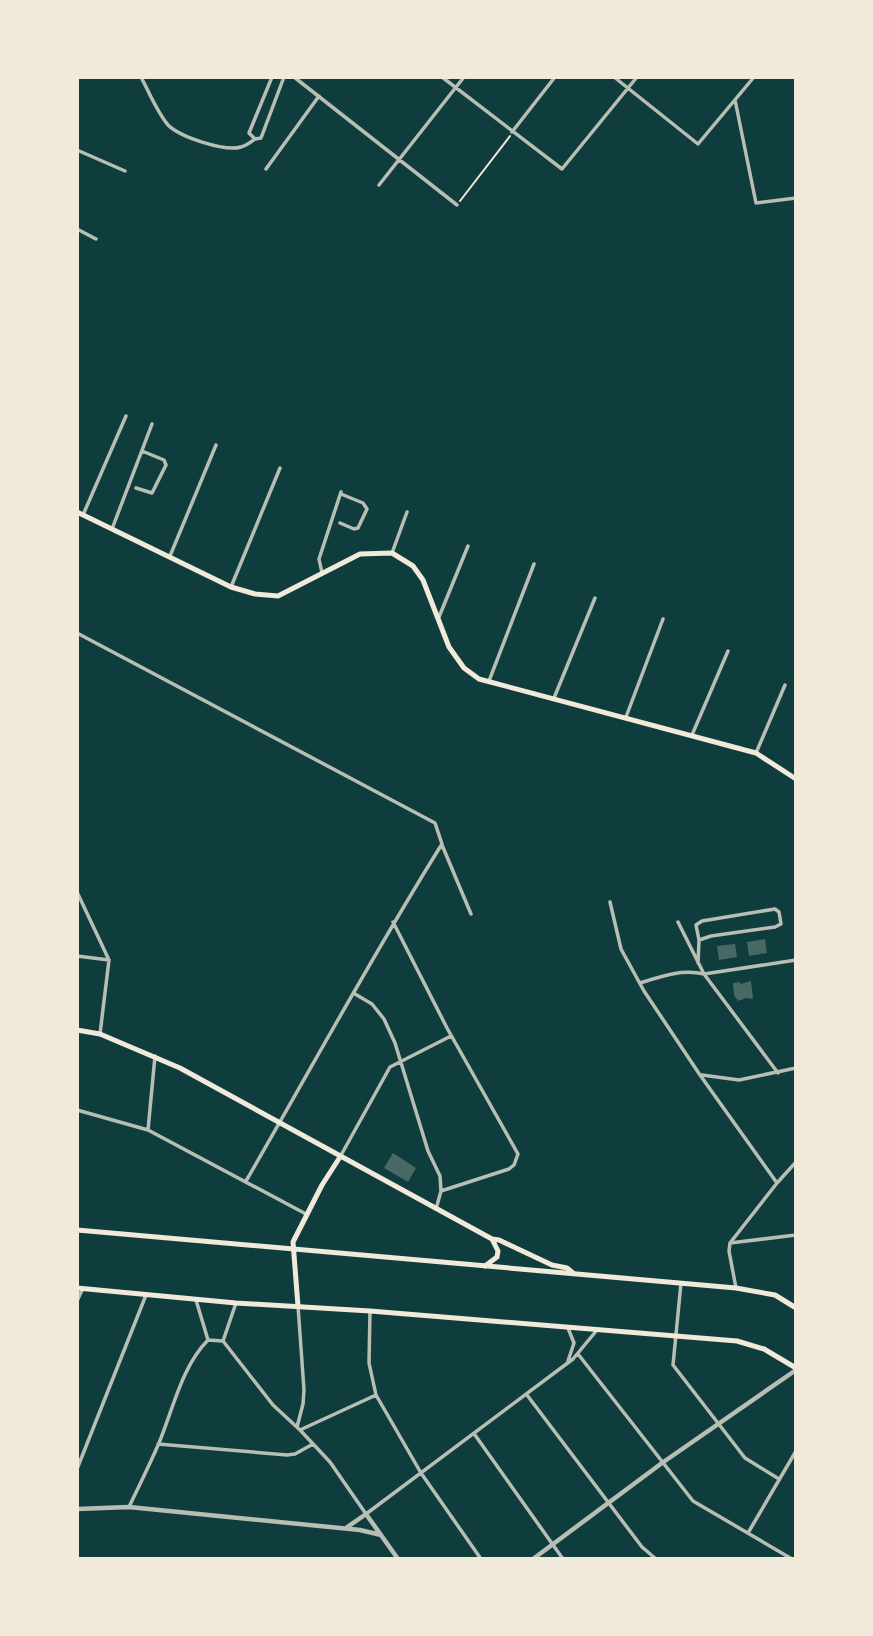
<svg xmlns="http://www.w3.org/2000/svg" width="873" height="1636" viewBox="0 0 873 1636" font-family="'IBM Plex Sans',sans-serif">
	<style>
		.building { fill: #486865 }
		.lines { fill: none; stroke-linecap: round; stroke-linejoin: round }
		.path { stroke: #f1e9da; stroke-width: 2 }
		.minor { stroke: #b8beb3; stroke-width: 3.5 }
		.tertiary { stroke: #b8beb3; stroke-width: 4.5 }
		.secondary { stroke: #f1e9da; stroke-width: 5 }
		.primary { stroke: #f1e9da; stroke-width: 5 }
	</style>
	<rect width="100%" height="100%" fill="#0f3d3e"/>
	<path class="building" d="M 765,939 L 767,953 L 749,956 L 747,942 Z
		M 735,944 L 737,957 L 719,960 L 717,946 Z
		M 751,981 L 753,999 L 746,998 L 738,1001 L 734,995 L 733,983 L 740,982 L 740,984 Z
		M 393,1153 L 416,1168 L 408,1182 L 384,1168 Z"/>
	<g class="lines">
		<path class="path" d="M 460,201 L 510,136"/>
		<path class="minor" d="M 141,77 C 149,92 157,112 168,125 C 180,137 225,152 241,147 C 246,146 251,142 255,139
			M 272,77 L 249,133 L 255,139 L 261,138 L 284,77
			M 294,77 L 457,205
			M 442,77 L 562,169 L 637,77
			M 614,77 L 698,144 L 754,77
			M 735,100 L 756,203 L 796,198
			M 512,132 L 555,77
			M 77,150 L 125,171
			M 266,169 L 319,96
			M 379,185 L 464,77
			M 77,229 L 96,239
			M 136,488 L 152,493 L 166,465 L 164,460 L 142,451
			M 83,515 L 126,416
			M 340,523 L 354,529 L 358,528 L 367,509 L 363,503 L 341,494
			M 112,529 L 152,424
			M 392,553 L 407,512
			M 170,556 L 216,445
			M 322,573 L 319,559 L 341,492
			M 231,587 L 280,468
			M 439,617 L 468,546
			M 77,633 L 435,823 L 442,844 C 373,954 311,1069 246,1181
			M 489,681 L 534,564
			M 554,698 L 595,598
			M 626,717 L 663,619
			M 692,735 L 728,651
			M 756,753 L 785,685
			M 442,845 L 471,914
			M 77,892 L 109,960 L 100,1034
			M 610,902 L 621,949 L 644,991 L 700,1075 L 777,1183
			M 393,922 L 447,1028 L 518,1154 L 514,1165 L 509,1169 L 441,1191
			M 678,922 L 704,974 L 778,1073
			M 77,956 L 109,960
			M 698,963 L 699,940 L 696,925 L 702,921 L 775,909 L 779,912 L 781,924 L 775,927 L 711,936 L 699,940
			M 640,983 C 662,976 682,969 704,974 L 796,960
			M 355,994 L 372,1004 L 384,1019 L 395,1043 L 428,1151 L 440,1176 L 441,1191 L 436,1209
			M 702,1075 L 739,1080 L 796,1068
			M 77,1110 L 148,1130 L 306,1214
			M 148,1130 L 155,1056
			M 340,1157 L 390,1067 L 451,1036
			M 730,1243 L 777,1183 L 796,1162
			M 730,1243 L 796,1235
			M 730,1243 L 729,1251 L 736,1288
			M 681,1283 L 673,1365 L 745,1458 L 779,1479
			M 196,1300 L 208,1340
			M 77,1301 L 82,1290
			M 370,1311 L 369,1363 L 376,1395 L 421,1473 L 481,1559
			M 568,1328 L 574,1343 L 568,1361
			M 208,1340 L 223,1341 L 273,1405 L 300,1430 L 330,1462 L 366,1514 L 573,1359 L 597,1330
			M 223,1341 L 236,1303
			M 578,1354 L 693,1501 L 792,1559
			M 527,1395 L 642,1547 L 656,1559
			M 297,1427 L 303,1404 L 304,1390 L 298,1306
			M 300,1430 L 376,1395
			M 475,1435 L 563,1559
			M 158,1444 L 287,1455 L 295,1454 L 313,1444
			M 77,1469 L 146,1295
			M 129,1507 C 139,1486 150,1464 159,1443 C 173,1409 182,1366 208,1340
			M 748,1533 L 796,1451"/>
		<path class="tertiary" d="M 77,1509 L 129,1507 L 360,1530 L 381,1535
			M 346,1528 L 366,1514 L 398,1559
			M 533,1559 L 662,1463 L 796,1370"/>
		<path class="secondary" d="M 77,512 L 231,587 L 255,594 L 278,596 L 360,554 L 392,553 L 413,566 L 423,580 L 449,647 L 464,668 L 479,679 L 756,753 L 796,779
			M 77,1030 L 100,1034 L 180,1068 L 492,1239 L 499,1240 L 552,1265 L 567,1268 L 573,1273
			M 485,1266 L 497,1257 L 498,1251 L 492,1239
			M 298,1306 L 293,1242 L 322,1185 L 340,1157"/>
		<path class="primary" d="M 77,1230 L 736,1288 L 775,1295 L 796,1308
			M 77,1288 L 236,1303 L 370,1311 L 737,1341 L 764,1349 L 796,1368"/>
	</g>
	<rect width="873" height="1636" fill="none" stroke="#f1e9da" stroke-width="158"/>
</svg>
